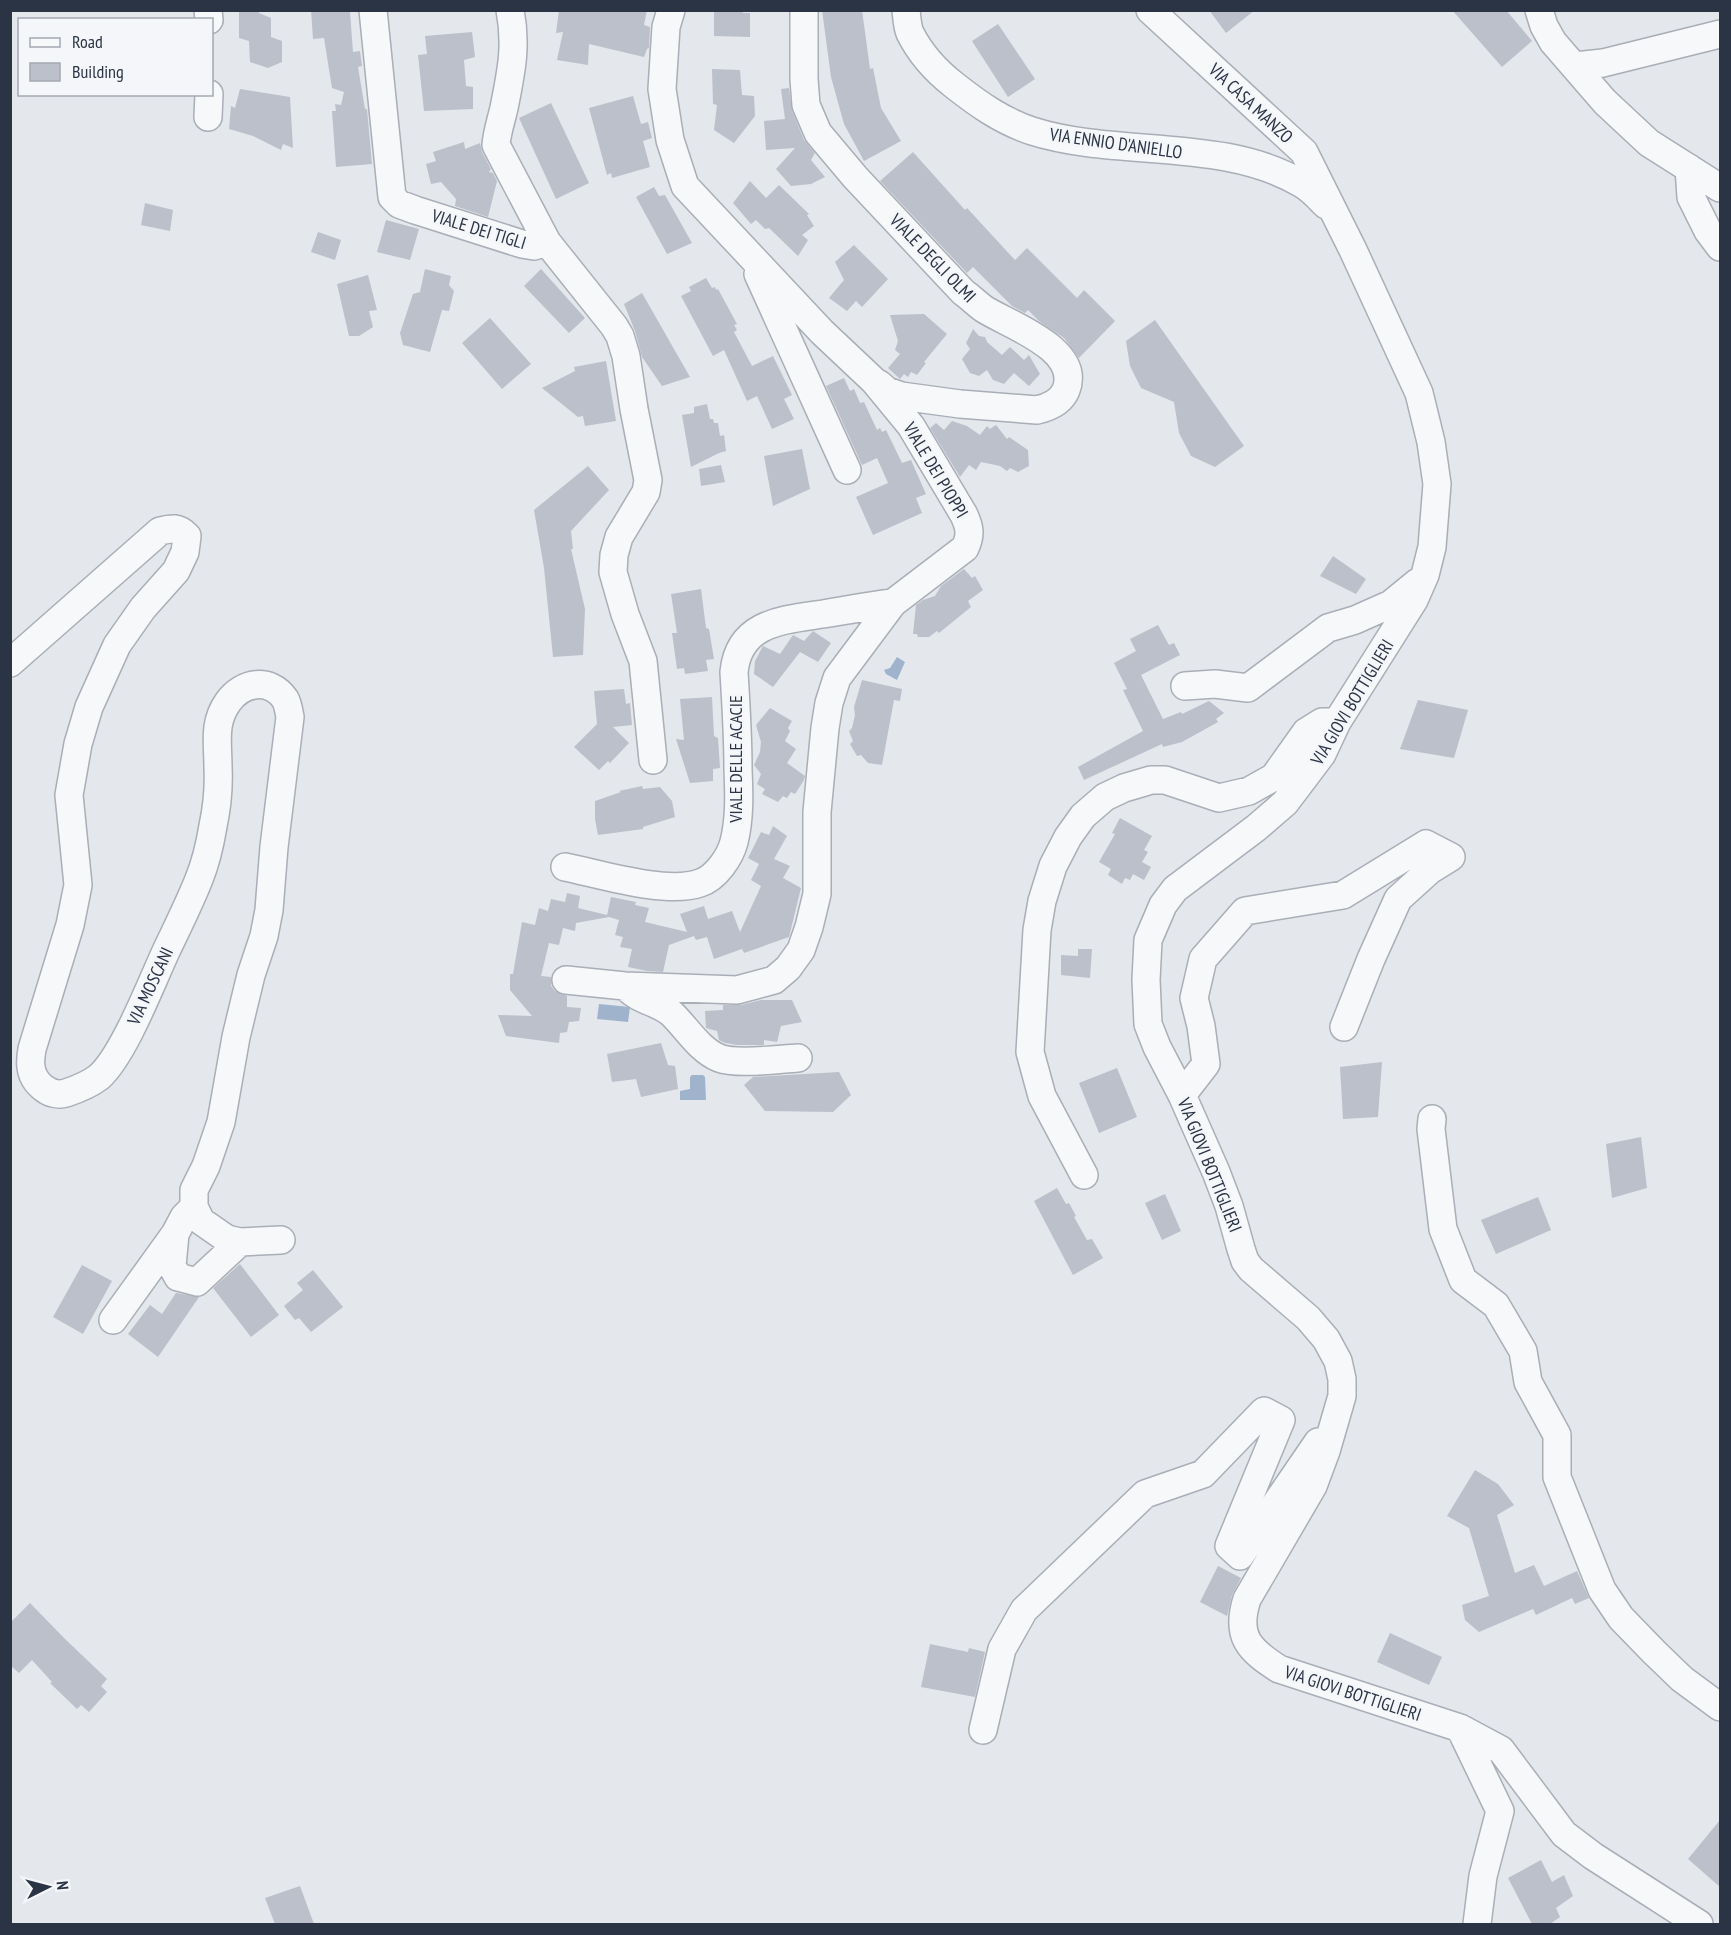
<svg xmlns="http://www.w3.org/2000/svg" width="1731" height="1935" viewBox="0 0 1731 1935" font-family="'PT Sans Narrow',sans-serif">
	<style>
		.water { fill: #9fb4cc }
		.building { fill: #bbc0ca }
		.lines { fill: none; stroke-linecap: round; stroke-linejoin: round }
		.minor-casing { stroke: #a9aeb7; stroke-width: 30 }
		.minor { stroke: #f7f8fa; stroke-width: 27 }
		.labels { text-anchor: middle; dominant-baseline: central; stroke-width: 5; stroke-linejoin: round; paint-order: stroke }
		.street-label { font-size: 18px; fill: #2b3445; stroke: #f4f6f9 }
	</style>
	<rect width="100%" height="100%" fill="#e4e7ec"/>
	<path class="water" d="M 897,657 L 905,662 L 897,680 L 886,674 L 884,670 L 890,668 Z
		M 599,1004 L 630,1007 L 628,1022 L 597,1019 Z
		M 692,1075 L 703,1075 L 705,1077 L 706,1100 L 680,1100 L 680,1091 L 690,1089 L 690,1077 Z"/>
	<path class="building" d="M 239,10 L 259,10 L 259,13 L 271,18 L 271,37 L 282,41 L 282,62 L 268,68 L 250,62 L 249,41 L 239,38 Z
		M 311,10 L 350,12 L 353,52 L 360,51 L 362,66 L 358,67 L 365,109 L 367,109 L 372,164 L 336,167 L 332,111 L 336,111 L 335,104 L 341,105 L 344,92 L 332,88 L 324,38 L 313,39 Z
		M 559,10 L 647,10 L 644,25 L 650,27 L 649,48 L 647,49 L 644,57 L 589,44 L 588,65 L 557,60 L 563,32 L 556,33 Z
		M 714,10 L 743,10 L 743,13 L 750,13 L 750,37 L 714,36 Z
		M 822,10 L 862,10 L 870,69 L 873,68 L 881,108 L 901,141 L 864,161 L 844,124 L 831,77 Z
		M 1209,10 L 1255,10 L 1226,33 Z
		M 1452,10 L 1506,10 L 1532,41 L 1502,67 Z
		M 998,24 L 1035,79 L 1008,97 L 972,41 Z
		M 472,32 L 475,57 L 464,60 L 466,86 L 473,87 L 473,109 L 424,111 L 418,55 L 427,54 L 425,36 Z
		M 712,69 L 740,70 L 742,95 L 754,96 L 755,116 L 734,143 L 714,130 L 717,105 L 713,104 Z
		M 789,88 L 792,111 L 804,140 L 815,153 L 811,160 L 825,177 L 811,184 L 791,186 L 776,169 L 795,148 L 766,150 L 764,121 L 785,119 L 781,89 Z
		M 240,89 L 290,97 L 293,148 L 283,144 L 281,150 L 253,136 L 229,129 L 231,106 L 235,108 Z
		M 633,96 L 641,124 L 648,122 L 652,138 L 643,141 L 650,167 L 612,178 L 611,173 L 607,175 L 589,108 Z
		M 551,103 L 589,183 L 556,199 L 519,118 Z
		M 464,142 L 465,149 L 480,143 L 482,152 L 491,169 L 489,172 L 493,173 L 497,181 L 488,217 L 455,206 L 456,199 L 441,182 L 431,184 L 426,164 L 436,161 L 433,152 Z
		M 913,152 L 965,210 L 967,208 L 1015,260 L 1027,248 L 1077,298 L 1084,290 L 1115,321 L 1079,358 L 1064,338 L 1039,321 L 1028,310 L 1025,313 L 1012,306 L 973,267 L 967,273 L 880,181 Z
		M 750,181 L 766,198 L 779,185 L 809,214 L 807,215 L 814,226 L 802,235 L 808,240 L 798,256 L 769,228 L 765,229 L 756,220 L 751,224 L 733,203 Z
		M 654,187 L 659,196 L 665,195 L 692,243 L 667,254 L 636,197 Z
		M 145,203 L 173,210 L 170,231 L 141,225 Z
		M 386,220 L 419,229 L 410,260 L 377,252 Z
		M 318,232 L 341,240 L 335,260 L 311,252 Z
		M 854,245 L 888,279 L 862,307 L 856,301 L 847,311 L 829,298 L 844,280 L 835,262 Z
		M 425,269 L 451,276 L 449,285 L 454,291 L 449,311 L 442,310 L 430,352 L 403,345 L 400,333 L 413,294 L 420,292 Z
		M 541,269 L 585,318 L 569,333 L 524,286 Z
		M 368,275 L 377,310 L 369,311 L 373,327 L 359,336 L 349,336 L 337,284 Z
		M 706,278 L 712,288 L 715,287 L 716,290 L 718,289 L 737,324 L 734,325 L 737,330 L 734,332 L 752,366 L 773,356 L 792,395 L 784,399 L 794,419 L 772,429 L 757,396 L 747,401 L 724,350 L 713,356 L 681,296 L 691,291 L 689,287 Z
		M 642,293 L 690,377 L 662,386 L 642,357 L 635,331 L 624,304 Z
		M 924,314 L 947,334 L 924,362 L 926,363 L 917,375 L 911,372 L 908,377 L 904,374 L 900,379 L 888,368 L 900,354 L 895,350 L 898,341 L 890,315 Z
		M 490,318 L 531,364 L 502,389 L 462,343 Z
		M 1155,320 L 1244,446 L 1215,467 L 1191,456 L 1179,433 L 1174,402 L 1141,388 L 1130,366 L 1126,341 Z
		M 973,329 L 979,336 L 985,337 L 987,342 L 1002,355 L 1010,347 L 1024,360 L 1029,355 L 1040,374 L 1029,386 L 1014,373 L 1004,384 L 993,380 L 987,370 L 979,376 L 970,373 L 962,359 L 970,349 L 966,343 Z
		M 606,361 L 616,421 L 585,426 L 583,416 L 578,417 L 542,388 L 575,371 L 574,367 Z
		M 844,378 L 850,391 L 854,389 L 860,403 L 864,402 L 877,430 L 880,428 L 882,432 L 886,430 L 902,463 L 911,460 L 926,494 L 916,498 L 922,513 L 873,535 L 856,497 L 888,483 L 877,458 L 862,465 L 826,386 Z
		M 707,404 L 710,419 L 713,419 L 714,423 L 718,423 L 720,436 L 724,435 L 726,451 L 719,453 L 691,467 L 682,415 L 694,413 L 694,407 Z
		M 952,421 L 967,426 L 980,435 L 987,426 L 990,429 L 996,425 L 1007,439 L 1009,437 L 1028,450 L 1029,466 L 1018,472 L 1010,468 L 1007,471 L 1000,466 L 981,462 L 976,470 L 969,465 L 960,477 L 930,428 L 936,423 L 944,430 Z
		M 802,449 L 810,489 L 773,506 L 764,456 Z
		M 721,465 L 725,482 L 701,486 L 699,469 Z
		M 588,466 L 609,490 L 571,531 L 573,549 L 571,549 L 585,609 L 583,655 L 553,657 L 544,568 L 534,510 Z
		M 1333,556 L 1366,579 L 1356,594 L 1320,576 Z
		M 964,569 L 972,578 L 975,576 L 983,590 L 968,601 L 971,607 L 939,633 L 937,631 L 929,637 L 918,637 L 917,634 L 913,634 L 916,605 L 923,600 L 935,596 L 941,586 Z
		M 701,589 L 706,628 L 709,629 L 714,659 L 706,660 L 708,671 L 685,674 L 684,668 L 677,669 L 672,633 L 677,633 L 671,594 Z
		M 1158,625 L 1169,645 L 1174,643 L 1180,655 L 1141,675 L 1163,719 L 1181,712 L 1182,714 L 1209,701 L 1224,713 L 1216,719 L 1218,722 L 1182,742 L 1163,747 L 1162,744 L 1084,780 L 1078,767 L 1143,731 L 1123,690 L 1127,689 L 1114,663 L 1136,651 L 1130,639 Z
		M 813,631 L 831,643 L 818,662 L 800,652 L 773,687 L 754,674 L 755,661 L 763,646 L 780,654 L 793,635 L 804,641 Z
		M 862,680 L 902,689 L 900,701 L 894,700 L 882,765 L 868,763 L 861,755 L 857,756 L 850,744 L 853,741 L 849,731 L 852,728 L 855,715 L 854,707 Z
		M 624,689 L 626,704 L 630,703 L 632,725 L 613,727 L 629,743 L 610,763 L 608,761 L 599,770 L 574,747 L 597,724 L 594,691 Z
		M 712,697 L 714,736 L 718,738 L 720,768 L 713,769 L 713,781 L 690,783 L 676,739 L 684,740 L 680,699 Z
		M 1418,700 L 1468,710 L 1454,758 L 1400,749 Z
		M 770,708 L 792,721 L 788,728 L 790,731 L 785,741 L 796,749 L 787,763 L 805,776 L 804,780 L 795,794 L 791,792 L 787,798 L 783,796 L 778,802 L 762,794 L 765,789 L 757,784 L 761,774 L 754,765 L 760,752 L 761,742 L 756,725 Z
		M 642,786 L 643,789 L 660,787 L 672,801 L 675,817 L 643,827 L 643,829 L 598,835 L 595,819 L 595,801 L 621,792 L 619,791 Z
		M 1120,818 L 1152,836 L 1144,850 L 1148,852 L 1142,862 L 1151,867 L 1144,880 L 1133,874 L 1130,880 L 1125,878 L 1122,884 L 1108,875 L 1111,869 L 1099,862 L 1115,834 L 1112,833 Z
		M 773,826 L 787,836 L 774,859 L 790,866 L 783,878 L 801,888 L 789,937 L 744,953 L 742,949 L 714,959 L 707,937 L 696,940 L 694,936 L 669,945 L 663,972 L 647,971 L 628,967 L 632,949 L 620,947 L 623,937 L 615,935 L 619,920 L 609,917 L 576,923 L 575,931 L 563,928 L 559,945 L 549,943 L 541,976 L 551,977 L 551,986 L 555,991 L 567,996 L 567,1007 L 581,1008 L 579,1021 L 569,1022 L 567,1032 L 560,1033 L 559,1043 L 506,1036 L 498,1015 L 532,1016 L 510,990 L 510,974 L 513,974 L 522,922 L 535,925 L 539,908 L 548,911 L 551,899 L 565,902 L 567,893 L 580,896 L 578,908 L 607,915 L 611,897 L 636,902 L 635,905 L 649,908 L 645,922 L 687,932 L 680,914 L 704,906 L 708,919 L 732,911 L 740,932 L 761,886 L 751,880 L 759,864 L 748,858 L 761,832 L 769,835 Z
		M 1078,949 L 1092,949 L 1090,978 L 1061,975 L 1061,955 L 1078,956 Z
		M 761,1000 L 792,1000 L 802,1022 L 781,1026 L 777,1042 L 764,1040 L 764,1045 L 737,1045 L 725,1043 L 719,1040 L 717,1031 L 706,1028 L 705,1011 L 723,1010 L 723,1005 L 741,1005 Z
		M 661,1043 L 668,1065 L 675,1066 L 678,1089 L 641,1097 L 636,1079 L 612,1082 L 607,1054 Z
		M 1382,1062 L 1378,1117 L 1343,1119 L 1340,1067 Z
		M 1117,1068 L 1137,1117 L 1099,1133 L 1079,1083 Z
		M 839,1072 L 851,1095 L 833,1112 L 765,1111 L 744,1085 L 753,1077 Z
		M 1641,1137 L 1647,1188 L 1612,1198 L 1606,1144 Z
		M 1057,1188 L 1066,1204 L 1069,1203 L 1076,1216 L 1074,1217 L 1087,1240 L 1092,1239 L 1103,1258 L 1073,1275 L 1034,1201 Z
		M 1165,1194 L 1181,1231 L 1162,1240 L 1145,1203 Z
		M 1538,1197 L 1551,1230 L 1496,1254 L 1481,1220 Z
		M 240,1264 L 279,1315 L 251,1337 L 213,1288 Z
		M 82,1265 L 112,1281 L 83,1334 L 53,1317 Z
		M 313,1270 L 343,1307 L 311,1332 L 299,1318 L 295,1320 L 284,1306 L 303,1290 L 297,1283 Z
		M 176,1293 L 199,1297 L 158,1357 L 128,1334 L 150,1305 L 162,1314 Z
		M 1475,1470 L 1498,1484 L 1514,1505 L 1497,1515 L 1515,1573 L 1534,1565 L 1544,1586 L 1577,1571 L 1589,1598 L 1575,1604 L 1572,1598 L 1536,1615 L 1533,1609 L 1479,1632 L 1465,1620 L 1462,1605 L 1489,1596 L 1469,1528 L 1447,1516 Z
		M 1218,1566 L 1241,1578 L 1232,1595 L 1227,1616 L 1200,1602 Z
		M 30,1603 L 64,1638 L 107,1679 L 101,1686 L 107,1692 L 89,1712 L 81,1705 L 77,1709 L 50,1683 L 52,1682 L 32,1660 L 19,1673 L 10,1665 L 10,1623 Z
		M 1390,1633 L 1442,1657 L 1429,1685 L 1377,1662 Z
		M 930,1644 L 968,1652 L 969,1648 L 985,1652 L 975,1697 L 921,1687 Z
		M 1720,1820 L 1720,1887 L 1688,1859 Z
		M 1541,1860 L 1552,1882 L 1564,1875 L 1573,1896 L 1556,1908 L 1560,1917 L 1550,1924 L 1532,1924 L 1508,1878 Z
		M 300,1886 L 314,1924 L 275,1924 L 265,1898 Z"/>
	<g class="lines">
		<defs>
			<path id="minor" d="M 208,10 L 209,20
				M 373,10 L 392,197 L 399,204 L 415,210 L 522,244 L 534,246 L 547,242
				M 510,10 C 517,46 511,73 504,108 C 501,121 497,132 496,145 L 547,242 L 614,326 L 620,336 L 626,356 L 634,409 L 648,480 L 646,492 L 619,537 L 614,555 L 613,572 L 625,614 L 643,661 L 653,760
				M 804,10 L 804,79 L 806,105 L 818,133 L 855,177 L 963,292 C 970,297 977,304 984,309 C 1009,325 1082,349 1066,390 C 1061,402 1050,407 1037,410 L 960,404 L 901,396 L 887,391 L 879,384
				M 906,10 C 907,18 907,26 910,33 C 920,53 936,71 954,85 C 978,104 1002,121 1032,131 C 1117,158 1224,137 1302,184 C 1311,189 1319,198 1326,205
				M 1150,10 L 1304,152 L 1353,250 L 1419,393 L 1431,442 L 1437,484 L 1432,547 L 1425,575 L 1414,600 L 1337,722 L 1322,754 L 1285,803 L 1256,828 L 1175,889 L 1163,905 L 1148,940 L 1146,980 L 1148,1024 L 1157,1047 L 1182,1095 L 1216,1172 L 1229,1206 L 1241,1249 L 1245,1261 L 1251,1269 L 1308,1318 L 1326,1339 L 1338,1361 L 1342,1379 L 1342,1396 L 1326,1451 L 1313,1486 L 1247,1599 C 1235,1636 1249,1650 1279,1669 L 1460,1728 L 1501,1750 L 1564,1834 L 1593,1856 L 1699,1924
				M 1539,10 L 1544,26 L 1553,42 L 1605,102 L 1649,143 L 1720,188
				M 1575,66 L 1603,63 L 1720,34
				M 208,117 L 209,94
				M 1689,168 L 1691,197 L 1708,231 L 1720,247
				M 758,274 L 847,470
				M 10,663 L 160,531 C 172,528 178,527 187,536 L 185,552 L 176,571 L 143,608 L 117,645 L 89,707 L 78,744 L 69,795 L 78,885 L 70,925 L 32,1049 C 31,1055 30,1061 31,1067 C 33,1083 50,1098 66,1093 C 78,1089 90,1084 99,1077 C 124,1055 152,981 167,949 C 178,926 190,902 199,879 C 206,862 210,844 213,826 C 217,807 219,787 218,767 C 218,743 213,723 228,702 C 242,682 270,677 285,699 C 288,704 289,712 290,717 L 274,847 L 269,910 L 264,936 L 251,975 L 236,1037 L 221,1122 L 206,1166 L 194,1190 L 194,1207 L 201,1221 L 227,1239 L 240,1242 L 281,1240
				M 1185,686 L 1215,684 L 1248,688 L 1328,628 L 1355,620 L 1391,604 L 1418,582
				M 565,867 C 600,874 667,895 700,883 C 716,878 730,857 734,842 C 740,818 739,793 738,769 C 738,736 736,704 734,672 C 739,622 783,620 823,614 C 846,610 869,606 893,603
				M 566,980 L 625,986 L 737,990 L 774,980 L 788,968 L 801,950 L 809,927 L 817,894 L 817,812 L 825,728 L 829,703 L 837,678 L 893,603 L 965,548 C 971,535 970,528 964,515 L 911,426 L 874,381 L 822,332 L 685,186 L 670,140 L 662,89 L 666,27 L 671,10
				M 627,988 C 640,1001 658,1002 671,1013 C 686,1027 699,1050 719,1058 C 737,1065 778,1059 798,1058
				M 1182,1095 L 1206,1064 L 1201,1026 L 1194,998 L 1203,959 L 1245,911 L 1343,895 L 1426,844 L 1451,857 L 1430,870 L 1398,899 L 1371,959 L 1344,1027
				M 1432,1119 L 1431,1129 L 1443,1229 L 1463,1280 L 1496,1305 L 1523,1351 L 1528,1382 L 1557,1435 L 1557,1477 L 1602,1590 L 1621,1618 L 1654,1652 L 1682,1679 L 1720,1707
				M 1084,1175 L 1042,1096 L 1030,1052 L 1037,930 L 1042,901 L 1053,866 L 1068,837 L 1083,816 L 1105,797 L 1124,788 L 1151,780 L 1165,780 L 1219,798 L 1249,791 L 1274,777 L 1306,732 L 1322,722 L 1337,722
				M 175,1234 L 172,1266 L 178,1277 L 197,1282 L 240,1242
				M 113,1320 L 175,1234 L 184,1217 L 194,1207
				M 1460,1728 L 1500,1811 L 1483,1876 L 1477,1924
				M 983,1730 L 1002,1649 L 1024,1610 L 1145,1494 L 1203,1474 L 1264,1411 L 1281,1420 L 1229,1546 L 1240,1556 L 1318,1442"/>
		</defs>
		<use href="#minor" class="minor-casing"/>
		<use href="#minor" class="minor"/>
	</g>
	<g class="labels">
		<g class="street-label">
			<text transform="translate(1251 103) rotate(43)">VIA CASA MANZO</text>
			<text transform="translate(1116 143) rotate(8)">VIA ENNIO D'ANIELLO</text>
			<text transform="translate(479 229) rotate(17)">VIALE DEI TIGLI</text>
			<text transform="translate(933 258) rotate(46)">VIALE DEGLI OLMI</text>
			<text transform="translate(936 470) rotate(59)">VIALE DEI PIOPPI</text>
			<text transform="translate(1352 702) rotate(-59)">VIA GIOVI BOTTIGLIERI</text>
			<text transform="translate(735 759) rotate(-90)">VIALE DELLE ACACIE</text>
			<text transform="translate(150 986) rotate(-65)">VIA MOSCANI</text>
			<text transform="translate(1210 1165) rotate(68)">VIA GIOVI BOTTIGLIERI</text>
			<text transform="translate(1353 1693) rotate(18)">VIA GIOVI BOTTIGLIERI</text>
		</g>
	</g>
	<rect width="1731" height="1935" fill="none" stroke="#2b3445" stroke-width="24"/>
	<rect x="18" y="18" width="195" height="78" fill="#f4f6f9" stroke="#a4a8b1" stroke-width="1.5"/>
	<rect x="30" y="38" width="30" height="9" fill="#f7f8fa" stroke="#a4a8b1" stroke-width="1.5"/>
	<text x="72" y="48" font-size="18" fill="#2b3445">Road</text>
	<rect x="30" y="63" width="30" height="18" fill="#bbc0ca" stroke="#a4a8b1" stroke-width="1.5"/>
	<text x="72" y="78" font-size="18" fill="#2b3445">Building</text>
	<g transform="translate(48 1887) rotate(84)" stroke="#f4f6f9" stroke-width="4.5" paint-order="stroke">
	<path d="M0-4.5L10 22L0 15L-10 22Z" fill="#2b3445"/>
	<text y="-9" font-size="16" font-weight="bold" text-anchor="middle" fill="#2b3445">N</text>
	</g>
</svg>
